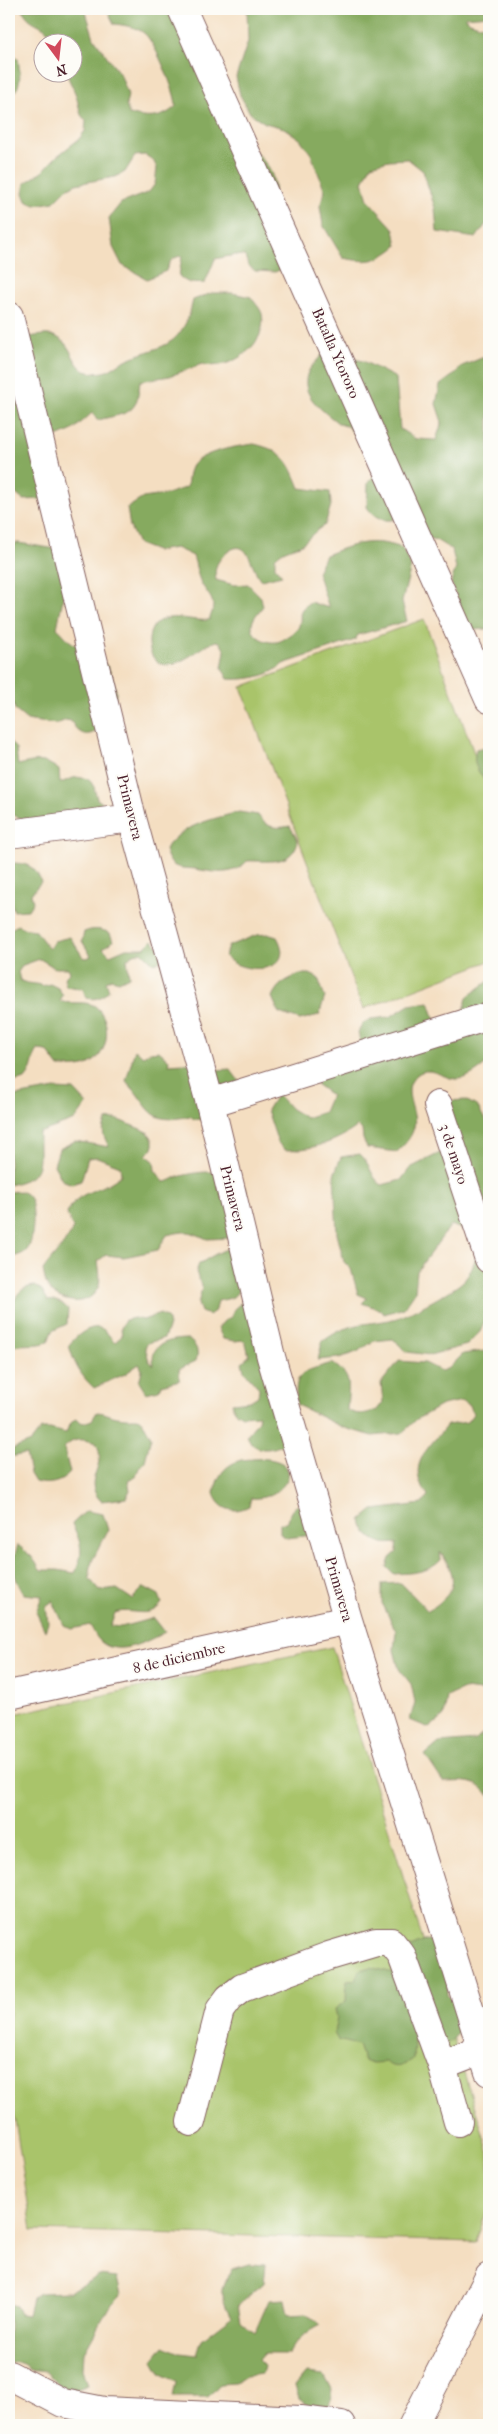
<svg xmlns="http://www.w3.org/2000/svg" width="498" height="2434" viewBox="0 0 498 2434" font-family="'IM FELL French Canon',serif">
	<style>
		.green { fill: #a9c46b; stroke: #7a724b }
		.forest { fill: #86aa5f; stroke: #686445 }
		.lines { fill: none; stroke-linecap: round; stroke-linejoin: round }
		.minor-casing { stroke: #866260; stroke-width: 30 }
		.major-casing { stroke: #866260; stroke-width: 30 }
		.minor { stroke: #fff; stroke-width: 28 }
		.major { stroke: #fff; stroke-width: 28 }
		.labels { text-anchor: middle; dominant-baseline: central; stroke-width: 4; stroke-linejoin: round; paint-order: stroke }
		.street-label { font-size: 15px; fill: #4a1f2b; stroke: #fdfcf7 }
	</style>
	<rect width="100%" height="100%" fill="#fdfcf7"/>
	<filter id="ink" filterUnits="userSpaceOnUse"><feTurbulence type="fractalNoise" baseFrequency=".02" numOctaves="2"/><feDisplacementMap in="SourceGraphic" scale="10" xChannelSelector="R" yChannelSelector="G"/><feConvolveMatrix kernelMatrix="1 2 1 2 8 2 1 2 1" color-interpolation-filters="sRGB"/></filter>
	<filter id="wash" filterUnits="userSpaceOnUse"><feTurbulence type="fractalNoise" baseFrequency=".0096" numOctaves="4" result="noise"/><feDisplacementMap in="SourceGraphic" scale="20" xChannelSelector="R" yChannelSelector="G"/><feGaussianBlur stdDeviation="1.12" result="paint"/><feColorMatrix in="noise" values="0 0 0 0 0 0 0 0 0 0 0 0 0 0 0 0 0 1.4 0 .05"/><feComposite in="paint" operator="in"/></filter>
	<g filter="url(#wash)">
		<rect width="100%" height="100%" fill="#f4dec1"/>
		<path class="green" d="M 424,619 L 489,793 L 489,961 L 363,1009 L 241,687 Z
			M 332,1647 L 489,2153 L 489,2204 L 476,2242 L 32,2230 L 9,2081 L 9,1715 Z"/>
		<path class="forest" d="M 22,9 L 85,9 L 94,38 L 121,76 L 128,95 L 126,105 L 129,114 C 146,119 162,120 176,106 C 176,92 155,43 145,34 C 137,27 124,25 114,24 L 107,9 L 175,9 L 254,150 C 266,163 276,174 274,192 L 284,268 L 275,272 L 255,271 L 248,265 L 245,256 L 235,255 L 215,259 L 205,283 C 193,284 187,284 179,276 L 182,256 C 172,257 169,262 166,271 L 147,279 L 122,265 L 113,247 L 109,218 L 121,203 L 149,192 L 155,184 L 157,168 L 153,160 L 145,155 L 135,156 L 125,172 L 115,177 L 76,184 L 67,189 L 54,202 L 35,205 L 26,201 L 23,193 L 25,183 L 42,172 L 56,157 L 79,139 L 85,131 L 86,121 L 81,115 L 76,95 L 66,73 L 72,72 L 72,42 L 54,42 C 46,20 32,29 22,9 Z
			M 247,9 L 489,9 L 489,15 L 465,17 L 470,22 L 489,28 L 489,220 L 476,238 L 437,232 L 435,208 L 423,171 L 408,159 L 389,160 L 371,165 L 363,182 L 368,200 L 394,229 L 397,246 C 377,262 368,263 343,258 L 323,225 L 320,206 L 325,191 L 311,154 L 300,139 L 284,128 L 265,123 L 250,113 L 240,95 L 236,77 L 248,41 Z
			M 9,53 L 18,59 C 20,72 23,89 9,97 Z
			M 212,293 L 232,293 L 251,297 C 254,302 261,309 262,314 C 269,345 228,373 202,364 L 170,376 L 140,381 C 137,416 129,412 98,420 L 92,413 L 73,430 L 55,438 L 43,499 L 23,500 L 9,488 L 9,442 L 14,428 L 9,409 L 9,305 L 26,337 C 34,337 42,334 49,335 C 72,338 70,362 85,371 C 90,373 99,373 104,372 C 112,370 117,364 124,361 C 141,351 166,350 178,335 C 187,324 190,313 193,300 Z
			M 324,352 L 363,361 L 396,378 L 400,429 L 416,439 L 436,440 L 442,422 L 436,404 L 440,385 L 455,374 L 462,366 L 489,355 L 489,629 L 468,630 L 451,582 L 456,568 L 452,550 L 436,540 L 418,535 L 397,518 C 386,524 373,517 367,507 L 368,483 L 376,473 C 368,456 361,440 348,427 C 345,425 340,425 338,423 C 322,410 297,394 309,370 C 313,364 320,358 324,352 Z
			M 254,444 C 284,451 289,460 300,488 L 330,492 L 331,505 L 325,525 C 315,530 306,542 300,545 C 289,549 283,549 275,558 L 275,567 L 282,575 L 261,580 C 250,568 249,532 224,555 C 216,563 214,569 216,580 L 234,585 L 248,584 L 261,597 L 263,606 C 259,612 252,618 252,626 C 252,639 273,646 282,640 C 287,637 295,633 298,628 C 304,615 294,613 310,602 L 329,608 L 317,572 L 325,555 C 355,544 371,537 402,548 L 411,566 L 402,602 L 407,621 L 358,635 L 355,640 L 283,664 C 270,677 246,680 228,679 L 222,668 L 225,651 L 220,642 L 216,641 C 202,646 183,664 168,665 C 146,666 143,630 159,621 C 173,613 193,622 209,620 C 218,600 210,599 201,583 C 197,575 196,564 193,556 L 176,548 L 156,551 L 138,544 L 130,527 L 127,508 L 143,498 L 164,495 L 187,487 C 188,481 188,473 191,467 C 199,452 238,446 254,444 Z
			M 18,543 L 57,549 L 71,591 L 63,598 L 57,628 C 62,632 66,638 71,642 C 83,650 101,655 109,669 C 112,675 115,685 116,691 C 116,711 90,757 71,721 L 66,720 L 57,724 L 32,721 L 27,720 L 15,710 L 9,685 L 9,544 Z
			M 9,740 L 16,749 L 18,765 C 35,761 44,758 59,770 L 60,783 L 76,777 L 89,779 L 94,787 L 97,799 L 108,807 L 109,814 L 64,819 L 57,814 C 44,821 23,822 10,813 Z
			M 489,746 L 489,809 L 485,806 L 489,781 C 477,774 472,763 476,749 Z
			M 239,812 L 258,815 C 267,828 275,829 290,826 L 298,841 C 291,867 268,860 247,861 C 234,877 212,872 195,869 C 189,868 181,869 175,866 C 169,863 167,856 165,850 C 180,825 213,819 239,812 Z
			M 9,863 C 26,863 35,865 41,882 L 31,894 L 33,902 L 28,910 L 14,911 L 9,899 Z
			M 18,925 L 22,928 L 35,930 L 49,949 L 54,941 L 70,937 L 83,957 L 87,958 L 91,956 L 82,941 L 84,932 C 94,928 101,929 110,933 L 113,941 L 103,948 L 110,955 L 126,948 L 144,948 L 152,940 L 170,959 L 153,963 L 142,952 L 134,954 L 127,959 L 129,976 L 119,981 L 112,979 L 106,981 L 109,990 C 102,998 97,1000 86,998 L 83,989 L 66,986 L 64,978 L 70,972 L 68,968 L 55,968 L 40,959 L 23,965 L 18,972 L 20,980 C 28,985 34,982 42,986 L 50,984 L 58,988 L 63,995 L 60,1001 C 71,1005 85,1000 95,1006 C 112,1019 109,1050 94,1061 C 84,1069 71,1067 59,1067 L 47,1051 L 38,1050 C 31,1060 34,1069 25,1079 L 9,1083 L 9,930 Z
			M 267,934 L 277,937 C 299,975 239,975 225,956 L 228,946 L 257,935 Z
			M 300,974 L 310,974 L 318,978 L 325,997 L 319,1015 L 300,1020 L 279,1013 L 272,997 C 278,983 287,980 300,974 Z
			M 489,981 L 489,1062 C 480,1069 468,1080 455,1079 C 440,1077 426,1062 413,1079 C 402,1093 418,1112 414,1127 C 412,1137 404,1145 397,1152 L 367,1148 L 363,1139 L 362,1130 L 358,1126 C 337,1142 312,1150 285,1150 L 278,1143 L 267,1110 L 277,1094 L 291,1109 L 306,1118 L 324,1112 L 331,1095 L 316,1084 L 360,1042 L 358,1032 L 362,1024 L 371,1019 L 390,1017 L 409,1005 L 429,1002 L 435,1020 L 463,1016 L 467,997 Z
			M 135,1049 L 143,1056 L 150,1052 L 159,1051 L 169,1060 L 168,1064 L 184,1063 L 216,1070 L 230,1069 L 242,1085 L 207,1120 L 194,1119 L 190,1116 C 147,1126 152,1108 126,1081 Z
			M 55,1089 L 74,1090 L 87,1104 L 75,1120 L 39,1133 C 38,1165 46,1176 9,1185 L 9,1097 Z
			M 466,1100 L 478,1107 L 485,1120 L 489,1121 L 489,1311 L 480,1332 L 467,1345 L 430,1355 L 407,1352 L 393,1339 L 374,1341 L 357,1352 L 339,1358 L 318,1360 L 322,1342 C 350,1321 362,1326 394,1319 C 405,1317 452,1291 461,1283 C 471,1275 475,1261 478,1249 L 469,1232 L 451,1225 L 417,1271 L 415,1292 L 404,1308 L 384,1314 L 381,1310 L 362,1303 L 367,1298 L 358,1294 L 351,1269 L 344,1262 L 337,1234 L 334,1175 L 341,1157 L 360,1154 C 371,1164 370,1177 382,1185 L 401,1180 L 410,1168 L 440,1153 L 446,1101 Z
			M 116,1119 L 148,1132 L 153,1140 L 153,1148 L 146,1155 L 154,1161 L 155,1170 L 164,1182 C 170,1182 173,1178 178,1177 C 201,1170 235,1167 247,1191 L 230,1238 L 207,1239 C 189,1231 189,1230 167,1235 L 158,1250 L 124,1257 L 106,1255 L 98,1261 C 99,1269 101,1278 99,1285 C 92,1309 57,1304 47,1286 C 45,1281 44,1275 43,1270 C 53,1255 66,1245 73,1228 L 67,1214 C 75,1190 104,1191 121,1175 L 120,1166 L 97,1157 L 88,1158 L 81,1181 L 72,1184 L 62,1180 L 54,1165 L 59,1149 L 75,1141 L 109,1147 C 104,1136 100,1132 107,1120 Z
			M 17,1191 C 23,1192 27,1193 30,1199 C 35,1208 34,1242 27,1250 C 23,1255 15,1256 9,1258 L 9,1192 Z
			M 239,1246 C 240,1261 247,1286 233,1297 C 229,1299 222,1300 218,1301 L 216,1310 L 209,1315 L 201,1312 L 198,1304 L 202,1288 L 196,1272 L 199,1264 C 212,1256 224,1248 239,1246 Z
			M 35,1286 L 42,1290 L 48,1301 C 55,1299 63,1303 68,1309 L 67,1324 L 52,1331 L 48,1342 C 35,1347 21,1342 9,1348 L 9,1323 L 12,1321 C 14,1303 13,1288 35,1286 Z
			M 241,1303 L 249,1304 L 284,1444 C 270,1451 253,1453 247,1435 L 258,1421 L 259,1415 L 242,1416 L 234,1411 L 232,1403 L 250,1401 L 258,1396 L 259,1388 L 244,1371 L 242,1362 L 249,1356 L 246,1343 L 243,1340 L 235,1341 L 223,1339 L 218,1328 L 224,1321 L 231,1317 L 234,1309 Z
			M 160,1314 L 167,1318 L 169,1326 L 164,1338 L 148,1343 L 145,1347 L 149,1361 L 154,1365 C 148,1343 171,1339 188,1339 C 197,1346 199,1351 196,1361 L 179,1369 L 180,1380 L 161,1385 L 159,1390 L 146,1393 L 139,1382 L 142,1370 L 139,1364 L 125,1374 L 94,1388 C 80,1375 74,1364 69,1345 C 76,1336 92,1322 104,1330 C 108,1333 111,1339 115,1342 L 122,1336 L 121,1328 L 125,1320 L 134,1318 L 143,1320 Z
			M 484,1351 L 489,1356 L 489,1692 L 464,1689 L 447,1697 L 444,1716 L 429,1728 L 410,1720 L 415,1702 L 411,1684 L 399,1669 L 394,1650 L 396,1631 L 382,1603 L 382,1584 L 401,1583 L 428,1611 C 456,1593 460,1579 440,1552 L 441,1560 C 429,1573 411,1573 394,1574 L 387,1567 L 390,1558 L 397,1552 L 396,1543 C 379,1546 364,1537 361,1520 L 373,1510 L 422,1504 L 428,1495 C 404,1466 429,1448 447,1425 L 467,1422 L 473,1414 L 470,1405 L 462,1401 L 442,1405 L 417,1419 L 402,1433 L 373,1436 L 344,1428 L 297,1405 C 293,1371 302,1372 332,1363 C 354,1377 348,1386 347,1410 C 358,1416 365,1414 377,1410 L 383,1402 L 381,1383 L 399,1361 L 425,1363 L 441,1371 L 449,1368 L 463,1354 Z
			M 97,1412 C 105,1412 110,1416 117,1417 C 141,1421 137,1410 151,1437 L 145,1461 L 139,1468 L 136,1477 L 128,1481 L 130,1490 L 126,1498 L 101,1501 C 80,1479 109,1467 96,1443 C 83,1439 74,1437 64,1448 L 70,1473 C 60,1484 48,1485 35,1482 L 30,1474 L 26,1454 L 9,1457 L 10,1450 L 31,1442 L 41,1429 L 50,1429 L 66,1433 L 69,1425 L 75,1419 L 83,1423 L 92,1420 Z
			M 241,1460 C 252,1459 266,1457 277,1461 C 304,1470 278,1501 251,1498 L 249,1506 C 234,1514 219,1510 214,1493 C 218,1476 223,1466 241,1460 Z
			M 303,1503 L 313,1535 L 287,1538 L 280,1534 L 280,1524 L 288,1521 C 290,1510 293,1507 303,1503 Z
			M 86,1511 L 103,1514 L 108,1530 L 92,1561 L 89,1578 L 100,1591 L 117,1589 L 132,1599 L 144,1587 L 159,1595 L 162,1603 C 149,1621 131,1607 115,1613 L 110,1626 L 121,1627 L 154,1618 L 165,1632 C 148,1641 118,1657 101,1642 C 96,1638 93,1630 90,1625 L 72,1629 L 64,1625 L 53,1601 L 46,1606 L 48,1623 L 45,1631 L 36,1612 L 42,1596 L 24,1594 C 13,1575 10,1567 18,1545 L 31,1556 L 41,1570 L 58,1570 L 75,1573 C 84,1553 82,1544 72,1524 Z
			M 489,1727 L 489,1796 C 477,1778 463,1782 443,1782 L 425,1755 L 439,1743 L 476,1740 Z
			M 427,1940 L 436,1941 L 449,1984 L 447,1987 L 447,1995 C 462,2006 466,2035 447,2043 L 414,2041 L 413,2059 C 405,2065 395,2071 386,2062 L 372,2063 L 363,2060 L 358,2045 L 338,2040 L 334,2033 L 337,2017 L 335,2009 L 346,2001 L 347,1981 L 356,1980 L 360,1970 L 370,1967 L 393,1973 L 397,1970 L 406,1949 Z
			M 249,2264 L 266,2265 L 264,2283 L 238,2305 L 241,2322 L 255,2332 L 269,2300 L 285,2299 L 288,2315 L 307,2314 L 320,2325 C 307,2332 295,2339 289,2354 L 263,2354 L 258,2360 L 264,2366 L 262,2374 L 246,2376 L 235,2383 L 220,2384 L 208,2397 L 173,2397 L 176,2381 L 161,2374 L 153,2360 L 164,2346 L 180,2353 L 197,2355 L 202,2339 L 231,2317 C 220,2296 220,2289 232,2269 Z
			M 99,2276 L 117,2278 L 121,2295 L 109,2307 L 84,2352 L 83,2369 L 88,2385 L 72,2391 L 63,2390 L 46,2371 L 28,2369 C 24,2362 16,2362 9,2362 L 9,2304 L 16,2306 L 20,2314 L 28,2315 L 32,2298 L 39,2293 L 69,2292 Z
			M 306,2373 L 324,2375 L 332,2390 L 329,2407 L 312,2409 L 299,2399 L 295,2386 Z"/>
	</g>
	<g filter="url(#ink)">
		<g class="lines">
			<defs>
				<path id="minor" d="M 182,9 L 489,699
					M 9,316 L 132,818 L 210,1103 L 271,1357 L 348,1620 L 489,2072
					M 9,834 L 132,818
					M 210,1103 L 489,1016
					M 438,1105 L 489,1259
					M 9,1695 L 348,1620
					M 442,2065 L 458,2122
					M 191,2122 L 220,2010 L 229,1998 L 242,1988 L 329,1956 L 376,1942 L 391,1942 L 402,1956 L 442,2065 L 481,2050
					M 9,2375 L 63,2403 L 104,2411 L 301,2420 L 341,2425"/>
				<path id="major" d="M 413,2425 L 489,2277"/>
			</defs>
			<use href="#minor" class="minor-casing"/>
			<use href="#major" class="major-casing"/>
			<use href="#minor" class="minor"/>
			<use href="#major" class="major"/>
		</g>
	</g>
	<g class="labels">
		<g class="street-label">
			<text transform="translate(336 353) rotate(66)">Batalla Ytororo</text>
			<text transform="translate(130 807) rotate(76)">Primavera</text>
			<text transform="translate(454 1154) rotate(72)">3 de mayo</text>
			<text transform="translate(233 1198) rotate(76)">Primavera</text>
			<text transform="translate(339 1589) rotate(74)">Primavera</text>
			<text transform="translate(179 1658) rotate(-13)">8 de diciembre</text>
		</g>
	</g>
	<rect width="498" height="2434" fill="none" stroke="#fdfcf7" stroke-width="30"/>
	<g transform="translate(58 58) rotate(165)"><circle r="24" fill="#fdfcf7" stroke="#b5a4a5"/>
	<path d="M0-4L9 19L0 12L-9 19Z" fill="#d1495b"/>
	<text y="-8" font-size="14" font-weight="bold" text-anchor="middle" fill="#4a1f2b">N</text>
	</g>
</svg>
